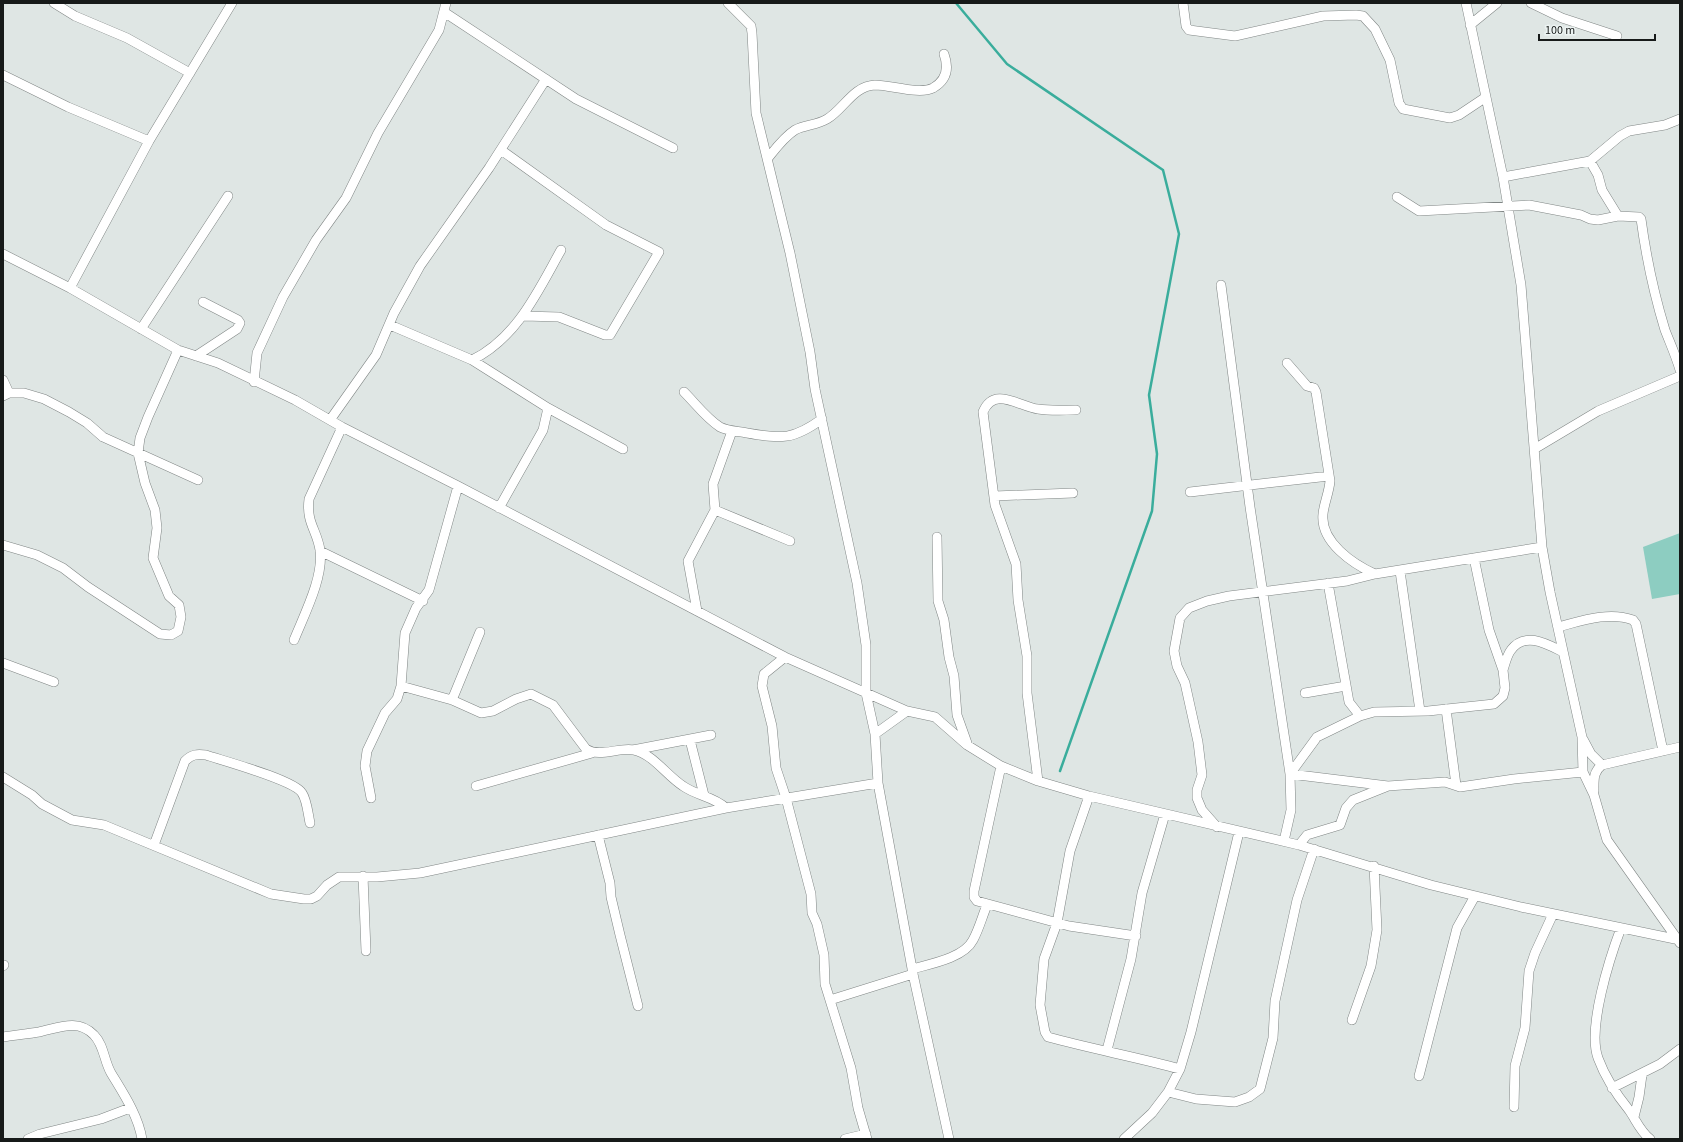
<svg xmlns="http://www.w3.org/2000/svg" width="1683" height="1142" viewBox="0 0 1683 1142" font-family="'Source Sans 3',sans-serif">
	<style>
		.green { fill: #8dcdc1 }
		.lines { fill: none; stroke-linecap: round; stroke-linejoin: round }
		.stream { stroke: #3aad9c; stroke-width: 2.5 }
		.minor-casing { stroke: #808685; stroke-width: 10 }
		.minor { stroke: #fff; stroke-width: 9 }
	</style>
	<rect width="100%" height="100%" fill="#dfe6e4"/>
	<path class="green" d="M 1680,533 L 1680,594 L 1652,599 L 1643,547 Z"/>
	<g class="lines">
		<path class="stream" d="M 956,3 L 1007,64 L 1163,170 L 1179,234 L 1149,395 L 1157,454 L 1152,511 L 1060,771"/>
		<defs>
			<path id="minor" d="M 54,3 L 75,16 L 127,38 L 190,73
				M 728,3 L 751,26 L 752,33 L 756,113 L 790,253 L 810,352 L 815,389 L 857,583 L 866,645 L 866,693 L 875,734 L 878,783 L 913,974 L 949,1139
				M 1183,3 L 1186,26 L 1189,30 L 1235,36 L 1323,16 L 1356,15 L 1363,16 L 1375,29 L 1390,60 L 1399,103 L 1403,109 L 1450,118 L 1459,115 L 1486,97
				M 1466,3 L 1503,177 L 1521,285 L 1542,547 L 1550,592 L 1582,737 L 1583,772 L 1594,795 L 1607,840 L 1680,943
				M 1531,3 L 1562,18 L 1617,36
				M 444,12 L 576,99 L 673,148
				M 1470,25 L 1497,3
				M 3,75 L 68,107 L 149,141
				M 501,150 L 606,225 L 659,252 L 610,335 L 605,335 L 559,317 L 524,316
				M 768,158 C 776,148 784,137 795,130 C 805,125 817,125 827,119 C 844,109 853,86 875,85 C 891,85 919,95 933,88 C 947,80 949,68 944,54
				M 1590,161 L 1598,175 L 1602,190 L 1618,216
				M 1503,177 L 1590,161 L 1620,136 L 1629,131 L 1665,125 L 1680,119
				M 1397,197 L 1419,211 L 1529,205 L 1581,215 L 1590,219 L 1598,220 L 1618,216 L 1639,217 L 1641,219 C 1646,256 1654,294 1665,330 C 1670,343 1676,356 1680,370
				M 3,254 L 70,288 L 178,350 L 218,363 L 295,400 L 342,427 L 458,486 L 785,657 L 907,711 L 935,717 L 967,745 L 1001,766 L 1038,781 L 1089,796 L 1299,845 L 1431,885 L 1521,907 L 1675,939
				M 1221,285 L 1250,507 L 1290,774 L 1388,786
				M 70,288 L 149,141 L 232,3
				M 390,325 L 472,360 L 548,408 L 543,430 L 499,508
				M 141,329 L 228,196
				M 196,356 L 237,329 L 240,323 L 238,320 L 203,302
				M 472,360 C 517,338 538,291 561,250
				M 1287,363 L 1307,386 L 1314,388 L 1316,392 L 1330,481 C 1329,493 1324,503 1323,514 C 1320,542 1353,564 1375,574
				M 3,380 L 9,393
				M 254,382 L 257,353 L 283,297 L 316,240 L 346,198 L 378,133 L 439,30 L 446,3
				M 684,392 C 696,404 706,418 720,427 C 728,431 738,431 747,433 C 782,439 793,440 822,419
				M 3,396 L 9,393 L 24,393 L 44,399 L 69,412 L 87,423 L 103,437 L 198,480
				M 548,408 L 623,449
				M 330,420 L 376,355 L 394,313 L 420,266 L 489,168 L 546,79
				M 1536,448 L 1598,411 L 1680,376
				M 1190,492 L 1329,476
				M 995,496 L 1073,493
				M 715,510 L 790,541
				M 937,537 L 938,601 L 944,620 L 949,657 L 954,676 L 957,715 L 967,743
				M 3,545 L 37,555 L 63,568 L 88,587 L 160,634 L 171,635 L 178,631 L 181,617 L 179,605 L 169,596 L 153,558 L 157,528 L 155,510 L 145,483 L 138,453 L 140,438 L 148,417 L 178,350
				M 320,551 L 423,601
				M 1400,571 L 1420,711
				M 1328,583 L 1349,702 L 1360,716
				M 697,611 L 688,561 L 715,510 L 713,484 L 732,431
				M 1558,627 C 1581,621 1609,611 1633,620 L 1636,624 L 1663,751
				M 294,640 C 304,615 324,577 320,550 C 317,530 306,523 309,499 L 342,427
				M 785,657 L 764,674 L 762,686 L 772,726 L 776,768 L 786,798 L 811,894 L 812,913 L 817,924 L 824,955 L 825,984 L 851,1068 L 858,1108 L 867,1139
				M 3,663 L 54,682
				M 1503,670 C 1505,664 1507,655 1511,650 C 1525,631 1547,644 1563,652
				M 401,686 L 452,700 L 481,713 L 493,711 L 516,699 L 531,694 L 553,705 L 586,749 C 600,758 618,747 634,750 C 653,754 667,776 683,786 C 697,796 713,796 726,808
				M 1305,693 L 1346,686
				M 452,700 L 480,632
				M 1446,709 L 1456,785
				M 875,734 L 907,711
				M 1583,739 L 1591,754 L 1602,765
				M 690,740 L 704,795
				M 633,750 L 711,735
				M 1001,766 L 974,891 L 974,897 L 977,901 L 1069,926 L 1136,936
				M 3,777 L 32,795 L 42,804 L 72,820 L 104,825 L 271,894 L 304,899 L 311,899 L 317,896 L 327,885 L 339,877 L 377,877 L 420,873 L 726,808 L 878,783
				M 1038,781 L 1027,693 L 1027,656 L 1018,600 L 1016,564 L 995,505 L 983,412 C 994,385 1020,407 1038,409 C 1050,411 1063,410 1076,410
				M 476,786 L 592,753
				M 1594,791 C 1594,779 1593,772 1602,765 L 1680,747
				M 1089,796 L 1070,851 L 1057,923 L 1044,959 L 1040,1005 L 1045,1032 L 1048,1037 C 1092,1049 1136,1057 1180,1069
				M 371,798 L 365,766 L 367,751 L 385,713 L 397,699 L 401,686 L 405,633 L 416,608 L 429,590 L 458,486
				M 1217,827 L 1202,810 L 1197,798 L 1197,790 L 1202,775 L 1198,742 L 1185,683 L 1177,666 L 1174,651 L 1180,618 L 1189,608 L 1207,601 L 1229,596 L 1347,581 L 1375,574 L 1542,547
				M 598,835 L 610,883 L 611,897 L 620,935 L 638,1006
				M 1284,841 L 1291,810 L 1290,774 L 1317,737 L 1360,716 L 1374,712 L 1428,711 L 1494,704 L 1503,696 L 1505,688 L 1503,670 L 1489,630 L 1474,558
				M 154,845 L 185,761 C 192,754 197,754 206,755 C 224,761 294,780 302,793 C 307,800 308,814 310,823
				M 1299,845 L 1307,835 L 1340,825 L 1346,808 L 1353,800 L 1388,786 L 1445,782 L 1460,787 L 1514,779 L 1583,772
				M 363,876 L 366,951
				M 1621,928 C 1610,957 1587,1028 1598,1058 C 1605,1077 1616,1094 1629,1110 C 1636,1120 1640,1131 1650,1139
				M 3,966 L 4,965
				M 912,969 C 930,964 964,958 973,940 C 979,929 982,917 987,905
				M 830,1000 L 913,974
				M 1352,1020 L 1371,966 L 1377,930 L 1374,866
				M 3,1037 C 15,1035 27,1034 39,1032 C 58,1028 78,1018 94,1035 C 104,1045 104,1061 111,1073 C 123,1093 138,1115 142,1139
				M 1107,1050 L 1131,959 L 1142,893 L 1165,814
				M 1419,1076 L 1457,928 L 1475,896
				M 1612,1088 L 1660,1064 L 1680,1049
				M 1168,1092 L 1196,1099 L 1235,1102 L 1249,1097 L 1260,1089 L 1273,1038 L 1275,1001 L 1297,900 L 1314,849
				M 1514,1107 L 1515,1066 L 1525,1028 L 1529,971 L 1535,953 L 1553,914
				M 1634,1117 L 1639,1097 L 1642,1075
				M 28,1139 L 40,1134 L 101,1119 L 130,1108
				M 845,1139 L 866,1134
				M 1124,1139 L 1152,1113 L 1168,1092 L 1180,1069 L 1191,1032 L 1239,832"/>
		</defs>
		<use href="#minor" class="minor-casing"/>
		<use href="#minor" class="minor"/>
	</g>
	<rect width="1683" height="1142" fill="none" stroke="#171a19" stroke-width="8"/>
	<path d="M1539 34v6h116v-6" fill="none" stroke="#171a19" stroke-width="2"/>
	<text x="1545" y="34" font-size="12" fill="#171a19" stroke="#ecf3f2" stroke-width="3" paint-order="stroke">100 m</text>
</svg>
